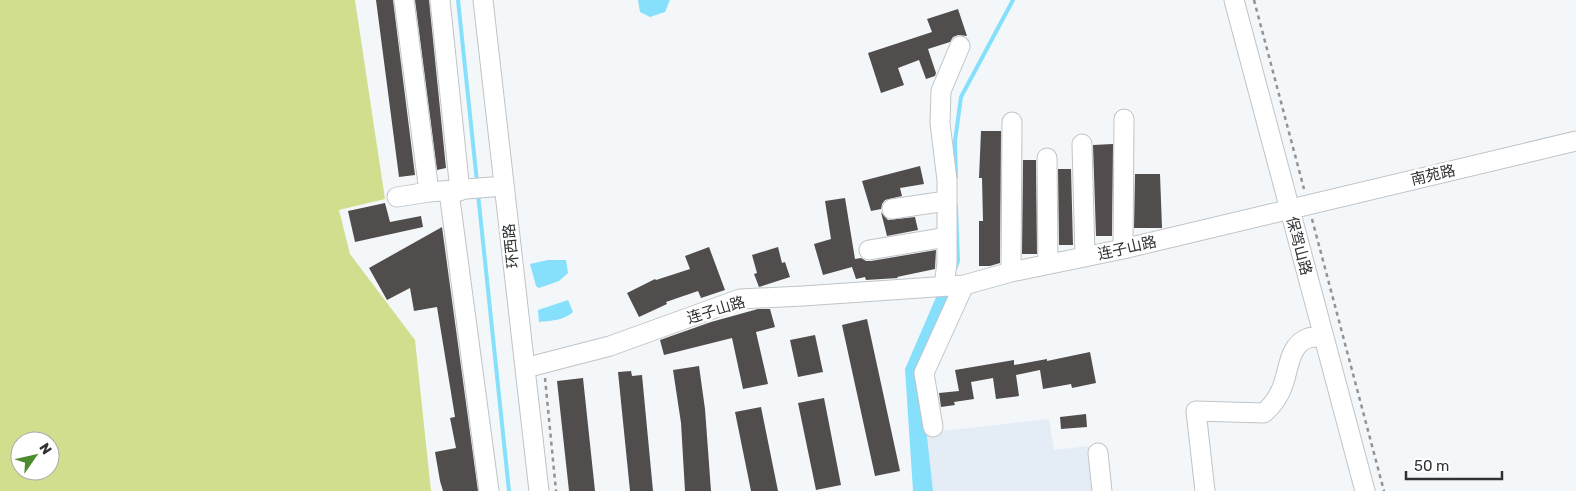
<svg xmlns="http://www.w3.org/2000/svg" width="1576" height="491" viewBox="0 0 1576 491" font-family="Rubik,'Noto Sans SC',sans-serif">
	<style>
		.built { fill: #e4edf6 }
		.green { fill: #d1de8e; fill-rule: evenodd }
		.water { fill: #86e0fb }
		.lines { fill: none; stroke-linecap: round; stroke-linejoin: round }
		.stream { stroke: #86e0fb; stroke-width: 4 }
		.building { fill: #514d4c }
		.minor-casing { stroke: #c0c4c7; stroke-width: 21 }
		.path { stroke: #919395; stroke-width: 2.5; stroke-dasharray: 4 4; stroke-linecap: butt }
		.minor { stroke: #fff; stroke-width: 19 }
		.labels { text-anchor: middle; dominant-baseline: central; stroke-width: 5; stroke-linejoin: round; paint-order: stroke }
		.street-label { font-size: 15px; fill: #303132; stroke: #fff }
	</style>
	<rect width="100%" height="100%" fill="#f3f7fa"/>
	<path class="built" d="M 1049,419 L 1054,450 L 1089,446 L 1094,491 L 933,491 L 926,433 Z"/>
	<path class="green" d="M 0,0 L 355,0 L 385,199 L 339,210 L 350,254 L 415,340 L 431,491 L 0,491 ZM 20,441 L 50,441 L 50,471 L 20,471 Z"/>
	<path class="water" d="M 638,0 L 670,0 L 665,12 L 650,17 L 640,12 Z
		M 548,260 L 566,260 L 568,273 L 559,281 L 539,288 L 536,286 L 530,264 Z
		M 962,293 L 920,373 L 933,491 L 913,491 L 905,369 L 937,295 Z
		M 568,300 L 573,312 C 565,320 550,321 539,322 L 538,310 Z"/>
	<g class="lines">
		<path class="stream" d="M 458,0 L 477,182
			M 956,177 L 955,141 L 961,97 L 1013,0
			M 478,194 L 509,491
			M 955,269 L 958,261 L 956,206"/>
	</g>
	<path class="building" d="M 376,0 L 393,0 L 415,175 L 399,177 Z
		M 415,0 L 429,0 L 446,168 L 437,170 Z
		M 958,9 L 967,36 L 958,35 L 953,37 L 950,42 L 928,49 L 936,73 L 935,76 L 926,79 L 919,60 L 898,68 L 904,85 L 881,93 L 868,53 L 932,32 L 927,19 Z
		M 981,131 L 1001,131 L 1000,263 L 990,266 L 979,266 L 979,221 L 983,221 L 982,178 L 979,178 Z
		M 1113,144 L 1112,236 L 1096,236 L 1093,145 Z
		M 1023,160 L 1036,160 L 1037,254 L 1022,254 Z
		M 920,166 L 924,184 L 900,188 L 902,196 L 885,200 L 882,204 L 881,210 L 881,209 L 871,211 L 862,181 Z
		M 1058,169 L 1071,169 L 1073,245 L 1059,245 Z
		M 1135,174 L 1160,174 L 1162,228 L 1134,228 Z
		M 845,198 L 855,259 L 861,258 L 866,261 L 871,261 L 936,250 L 935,269 L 897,277 L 898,278 L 866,280 L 865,277 L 856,279 L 852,267 L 823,275 L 814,244 L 831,239 L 825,201 Z
		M 385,203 L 390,222 L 421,216 L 423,227 L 355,242 L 348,211 Z
		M 881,212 L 884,216 L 888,220 L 915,217 L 918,230 L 887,236 Z
		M 442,227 L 478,491 L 443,491 L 440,481 L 435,452 L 456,448 L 450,418 L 455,417 L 437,307 L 414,311 L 410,288 L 387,300 L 369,268 Z
		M 709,247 L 725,290 L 701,298 L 698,291 L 666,302 L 667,304 L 639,317 L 627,293 L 655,279 L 656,280 L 690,269 L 685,256 Z
		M 778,247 L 782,263 L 785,262 L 790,277 L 759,287 L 754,274 L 757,273 L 752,255 Z
		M 758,309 L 770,309 L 775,327 L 756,332 L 768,384 L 743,389 L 732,338 L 664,355 L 660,340 L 711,322 Z
		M 867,319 L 900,471 L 875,476 L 842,325 Z
		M 815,335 L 823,372 L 798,377 L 790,340 Z
		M 1090,352 L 1096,383 L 1072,388 L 1071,384 L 1043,389 L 1040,370 L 1016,375 L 1019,396 L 996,399 L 993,378 L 971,382 L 974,399 L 954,402 L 955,405 L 941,407 L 939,393 L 959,391 L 955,370 L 1014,360 L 1014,365 L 1047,359 L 1047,361 Z
		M 699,366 L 705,409 L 711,491 L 685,491 L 681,423 L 673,370 Z
		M 631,371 L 632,376 L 642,375 L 653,491 L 630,491 L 618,372 Z
		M 583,378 L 595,491 L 569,491 L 557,381 Z
		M 824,398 L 841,485 L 816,490 L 798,403 Z
		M 761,407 L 778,491 L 751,491 L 735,412 Z
		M 1086,414 L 1087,427 L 1061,429 L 1060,417 Z"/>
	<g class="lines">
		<defs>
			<path id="minor" d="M 404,0 L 429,192 L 504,186
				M 440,0 L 460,191
				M 483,0 L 539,491
				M 1234,0 L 1365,491
				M 1082,144 L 1085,257
				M 1047,158 L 1048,264
				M 449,192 L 489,491
				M 397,197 L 429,192
				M 892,209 L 946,201
				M 1123,249 L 1124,119
				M 869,250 L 947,237
				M 1011,272 L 1012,122
				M 944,286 L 947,263 L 947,180 L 940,123 L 941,91 L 960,46
				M 525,368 L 610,346 L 740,299 L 803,296 L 964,285 L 1011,272 L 1123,249 L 1576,141
				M 933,427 L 924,373 L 964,285
				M 1098,453 L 1102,491
				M 1205,491 L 1196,411 L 1264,413 C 1273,405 1279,397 1283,385 C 1289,369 1289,345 1308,338 C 1312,337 1318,337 1323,336"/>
		</defs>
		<use href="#minor" class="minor-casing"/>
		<path class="path" d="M 1254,0 L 1304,189
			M 1312,219 L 1384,491
			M 545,378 L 556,491"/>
		<use href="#minor" class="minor"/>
	</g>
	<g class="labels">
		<g class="street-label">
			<text transform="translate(1433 175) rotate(-13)">南苑路</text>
			<text transform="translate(511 246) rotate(-96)">环西路</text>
			<text transform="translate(1299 246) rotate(75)">保驾山路</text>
			<text transform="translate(1127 248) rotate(-13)">连子山路</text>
			<text transform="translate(716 310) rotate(-17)">连子山路</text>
		</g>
	</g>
	<g transform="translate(35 456) rotate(56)"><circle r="24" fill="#ffffff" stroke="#acadad"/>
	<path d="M0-4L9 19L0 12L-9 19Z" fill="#4f8c2d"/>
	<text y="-8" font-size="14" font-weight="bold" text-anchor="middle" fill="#303132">N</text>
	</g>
	<path d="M1406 471v8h96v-8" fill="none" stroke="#303132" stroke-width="2.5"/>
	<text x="1414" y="471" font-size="15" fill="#303132" stroke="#ffffff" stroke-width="4" paint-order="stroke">50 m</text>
</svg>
